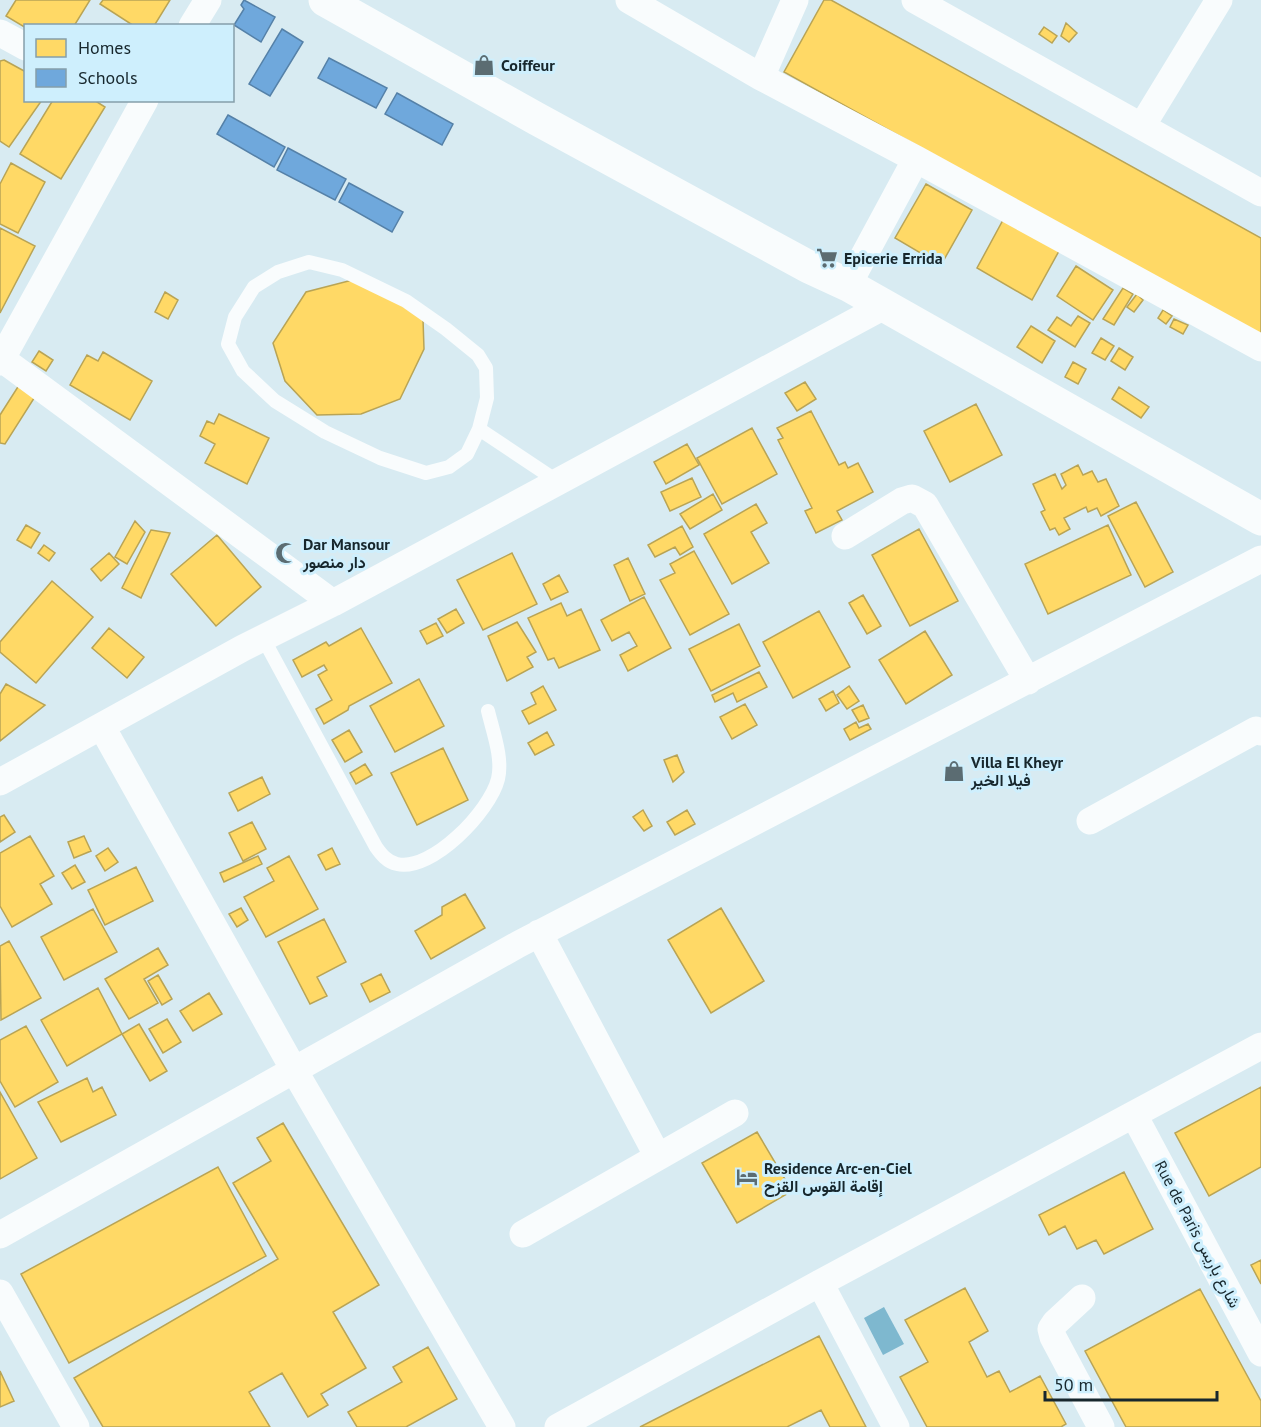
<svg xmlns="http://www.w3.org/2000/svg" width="1261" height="1427" viewBox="0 0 1261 1427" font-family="'PT Sans',Vazirmatn,sans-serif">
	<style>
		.water { fill: #7eb8cf }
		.homes { fill: #ffd966; stroke: #b9a455; stroke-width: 1.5 }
		.schools { fill: #6fa8dc; stroke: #5581a8; stroke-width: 1.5 }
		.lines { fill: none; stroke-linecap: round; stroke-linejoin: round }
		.service { stroke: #f9fcfd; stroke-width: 14 }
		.minor { stroke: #f9fcfd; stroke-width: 27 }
		.tertiary { stroke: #f9fcfd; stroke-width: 33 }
		.labels { text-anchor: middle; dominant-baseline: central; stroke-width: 6; stroke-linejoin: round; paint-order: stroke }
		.poi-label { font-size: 16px; font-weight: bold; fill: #17272d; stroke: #ceeffd; text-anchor: start }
		.street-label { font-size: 16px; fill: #17272d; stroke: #ceeffd }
	</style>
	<rect width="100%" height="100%" fill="#d8ebf2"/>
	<path class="water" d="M 884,1307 L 904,1344 L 883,1355 L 864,1318 Z"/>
	<path class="homes" d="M 16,0 L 90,0 L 74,26 L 26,26 L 26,28 L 6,16 Z
		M 103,0 L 170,0 L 154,26 L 134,26 L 100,4 Z
		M 824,0 L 831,0 L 1261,238 L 1261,336 L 784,72 Z
		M 1066,23 L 1077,33 L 1069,42 L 1061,36 Z
		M 1044,27 L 1057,36 L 1052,43 L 1039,34 Z
		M 4,60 L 26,72 L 26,100 L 42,100 L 9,147 L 0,141 L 0,61 Z
		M 53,100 L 94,100 L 105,107 L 61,179 L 20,154 Z
		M 11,163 L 45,182 L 18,233 L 0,224 L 0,184 Z
		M 926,184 L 972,210 L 941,265 L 895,238 Z
		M 1003,220 L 1059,251 L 1032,300 L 977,268 Z
		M 0,228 L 35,246 L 0,313 Z
		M 1076,266 L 1113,290 L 1093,320 L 1057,296 Z
		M 360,278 L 423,319 L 424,349 L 400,399 L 361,414 L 317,415 L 285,381 L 273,343 L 306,292 Z
		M 1123,288 L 1133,294 L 1114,325 L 1103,319 Z
		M 165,292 L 178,300 L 168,319 L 155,312 Z
		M 1137,294 L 1143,300 L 1134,312 L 1127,307 Z
		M 1163,310 L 1172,316 L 1166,324 L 1158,318 Z
		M 1078,316 L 1090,323 L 1075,347 L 1048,330 L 1057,317 L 1071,326 Z
		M 1174,319 L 1188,325 L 1183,334 L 1170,327 Z
		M 1031,326 L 1055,341 L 1042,363 L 1017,347 Z
		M 1101,338 L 1114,346 L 1105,360 L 1092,353 Z
		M 1119,348 L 1133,357 L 1125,370 L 1111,361 Z
		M 39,351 L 53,360 L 46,371 L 32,362 Z
		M 103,352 L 152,381 L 130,420 L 70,385 L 87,355 L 98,361 Z
		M 1073,362 L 1086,369 L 1078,384 L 1065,377 Z
		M 21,382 L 38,392 L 5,444 L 0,443 L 0,415 Z
		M 805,382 L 816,399 L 797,411 L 785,393 Z
		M 1119,387 L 1149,407 L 1141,418 L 1112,399 Z
		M 976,404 L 1002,455 L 950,482 L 924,431 Z
		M 811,411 L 839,465 L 845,462 L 848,468 L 858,463 L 873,492 L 837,511 L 842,520 L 816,533 L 805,511 L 812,508 L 778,440 L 783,438 L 777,428 Z
		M 219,414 L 269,438 L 247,484 L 205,463 L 215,444 L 200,436 L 207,421 L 214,424 Z
		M 752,428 L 777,474 L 722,504 L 697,458 Z
		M 687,444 L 699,465 L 666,484 L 654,462 Z
		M 1078,465 L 1083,475 L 1092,471 L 1098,482 L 1106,479 L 1119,506 L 1101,516 L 1097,508 L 1088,512 L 1086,507 L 1064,518 L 1070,529 L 1059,535 L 1055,528 L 1050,530 L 1041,512 L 1045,510 L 1033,484 L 1055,474 L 1062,489 L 1066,485 L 1061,474 Z
		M 692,478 L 701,497 L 670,511 L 661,492 Z
		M 713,494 L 722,510 L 690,529 L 680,514 Z
		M 1136,502 L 1173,572 L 1145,587 L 1108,516 Z
		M 756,504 L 767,523 L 751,532 L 769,563 L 732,584 L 704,534 Z
		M 135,521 L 145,532 L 127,564 L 115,557 Z
		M 26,525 L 40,533 L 31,548 L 17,540 Z
		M 1108,525 L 1131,575 L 1048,614 L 1025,564 Z
		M 682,526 L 693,547 L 680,555 L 675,547 L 655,557 L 648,545 Z
		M 919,529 L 958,601 L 910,626 L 872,555 Z
		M 151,530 L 170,533 L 141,598 L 122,588 Z
		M 217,535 L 261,587 L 216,626 L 171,574 Z
		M 44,545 L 55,553 L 49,561 L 38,553 Z
		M 694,551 L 729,614 L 690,635 L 660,580 L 675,573 L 670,564 Z
		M 109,553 L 119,564 L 101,581 L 91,569 Z
		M 512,553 L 537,604 L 483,630 L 457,580 Z
		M 628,558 L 645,594 L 630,601 L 614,565 Z
		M 559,575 L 568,592 L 551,600 L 543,584 Z
		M 52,581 L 93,617 L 36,683 L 0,652 L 0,642 Z
		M 863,595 L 881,626 L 867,634 L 849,603 Z
		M 644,597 L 671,648 L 628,671 L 620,655 L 637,646 L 629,632 L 612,641 L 601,620 Z
		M 561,603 L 567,616 L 581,609 L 600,650 L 559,668 L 554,658 L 548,660 L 528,618 Z
		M 456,609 L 464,623 L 447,633 L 438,619 Z
		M 819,611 L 850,667 L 793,698 L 763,642 Z
		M 517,622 L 536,652 L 527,657 L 533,667 L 507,681 L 488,636 Z
		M 436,623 L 443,636 L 427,644 L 420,631 Z
		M 739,624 L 760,666 L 711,691 L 689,649 Z
		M 109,628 L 144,657 L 127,678 L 92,648 Z
		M 361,628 L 392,683 L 349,706 L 348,710 L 324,724 L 316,709 L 332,700 L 318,675 L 327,670 L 324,665 L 302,677 L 293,660 L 326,642 L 329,646 Z
		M 925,631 L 952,675 L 906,704 L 879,660 Z
		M 759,672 L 767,687 L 737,702 L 733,693 L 715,702 L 712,695 Z
		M 419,679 L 444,726 L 395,752 L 370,706 Z
		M 6,684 L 45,705 L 0,741 L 0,694 Z
		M 543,686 L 556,710 L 529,724 L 522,711 L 536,704 L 531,693 Z
		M 849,686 L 859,701 L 847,709 L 837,695 Z
		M 833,691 L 839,703 L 826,711 L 819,699 Z
		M 745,704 L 757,725 L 732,739 L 720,717 Z
		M 863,705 L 869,718 L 859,722 L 852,710 Z
		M 856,722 L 859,728 L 868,724 L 871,729 L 850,740 L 844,729 Z
		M 349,730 L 362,752 L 345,762 L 332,740 Z
		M 547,732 L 554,745 L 535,755 L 528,743 Z
		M 443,748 L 468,800 L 417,825 L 391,773 Z
		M 677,755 L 684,772 L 673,782 L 664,760 Z
		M 365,764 L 372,775 L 356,784 L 350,773 Z
		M 262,777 L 270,794 L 238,811 L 229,793 Z
		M 643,810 L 652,826 L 644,831 L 633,817 Z
		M 687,810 L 695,824 L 675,835 L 667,822 Z
		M 4,815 L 15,832 L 0,842 L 0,817 Z
		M 252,822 L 266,849 L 243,861 L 229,833 Z
		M 30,836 L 54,876 L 40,884 L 52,904 L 12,927 L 0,906 L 0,853 Z
		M 84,836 L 91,851 L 74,858 L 68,842 Z
		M 108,848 L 118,862 L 105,871 L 96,856 Z
		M 332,848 L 340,864 L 326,870 L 318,855 Z
		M 258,856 L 262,864 L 224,882 L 220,873 Z
		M 289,856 L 318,909 L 266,937 L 244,897 L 274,881 L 267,868 Z
		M 75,865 L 85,882 L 72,889 L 62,873 Z
		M 136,867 L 153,901 L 105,925 L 88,890 Z
		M 465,894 L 485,928 L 431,959 L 415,931 L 442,915 L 442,907 Z
		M 241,908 L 248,920 L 237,927 L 229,914 Z
		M 721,908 L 764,981 L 711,1013 L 668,940 Z
		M 93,909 L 117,952 L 64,980 L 41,937 Z
		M 324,919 L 346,962 L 317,977 L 327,996 L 310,1004 L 278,942 Z
		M 9,941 L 41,998 L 1,1020 L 0,946 Z
		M 158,948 L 168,965 L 144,979 L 158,1003 L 129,1019 L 105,979 Z
		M 381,974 L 390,992 L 370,1002 L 361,984 Z
		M 158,975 L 172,999 L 162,1005 L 148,981 Z
		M 98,988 L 122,1034 L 67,1066 L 41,1020 Z
		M 209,993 L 222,1014 L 193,1031 L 180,1011 Z
		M 167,1019 L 181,1042 L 163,1053 L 149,1029 Z
		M 139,1024 L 167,1071 L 150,1081 L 122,1034 Z
		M 26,1026 L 58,1082 L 15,1107 L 0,1081 L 0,1040 Z
		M 87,1078 L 93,1092 L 102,1087 L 116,1115 L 61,1142 L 38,1102 Z
		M 1261,1087 L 1261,1167 L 1209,1196 L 1175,1133 Z
		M 0,1092 L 37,1158 L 0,1179 Z
		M 283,1123 L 379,1285 L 333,1312 L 366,1368 L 321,1394 L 328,1405 L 308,1417 L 282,1373 L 249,1392 L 270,1427 L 103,1427 L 74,1378 L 278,1259 L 233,1183 L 271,1161 L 257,1138 Z
		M 757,1132 L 792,1191 L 737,1223 L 702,1163 Z
		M 218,1167 L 266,1256 L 69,1363 L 21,1274 Z
		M 1124,1172 L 1153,1229 L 1104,1254 L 1096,1240 L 1077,1249 L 1065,1226 L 1049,1235 L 1039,1215 Z
		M 1261,1260 L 1261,1284 L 1251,1265 Z
		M 965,1288 L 988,1331 L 969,1342 L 987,1377 L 999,1371 L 1010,1392 L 1040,1376 L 1066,1424 L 1061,1427 L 927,1427 L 900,1377 L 928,1362 L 905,1320 Z
		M 1200,1289 L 1261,1401 L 1261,1427 L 1126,1427 L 1085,1351 Z
		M 819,1336 L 866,1427 L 830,1427 L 821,1410 L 787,1427 L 640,1427 Z
		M 428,1347 L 457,1399 L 406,1427 L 357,1427 L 348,1412 L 402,1382 L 393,1367 Z
		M 0,1371 L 14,1401 L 0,1407 Z"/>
	<path class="schools" d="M 244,0 L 275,17 L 261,42 L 234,25 L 244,9 L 241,5 Z
		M 282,29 L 303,42 L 270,96 L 249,84 Z
		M 329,58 L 387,88 L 376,108 L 318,78 Z
		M 397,93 L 453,124 L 442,145 L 385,114 Z
		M 228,115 L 285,147 L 274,167 L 217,134 Z
		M 288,148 L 346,179 L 335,200 L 277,170 Z
		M 349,183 L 403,212 L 392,232 L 339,202 Z"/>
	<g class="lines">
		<path class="service" d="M 479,429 L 487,398 L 486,368 L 478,355 L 446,329 L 406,301 L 342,270 L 309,262 L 278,272 L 254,287 L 235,317 L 228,344 L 243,371 L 275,401 L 325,432 L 380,458 L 426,473 L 449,467 L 467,454 L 479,429 L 557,481
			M 263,638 L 376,847 C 381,854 387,862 397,864 C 432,872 490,811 498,779 C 503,758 493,732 488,711"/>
		<path class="minor" d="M 629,0 L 761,77 L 916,159 L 1261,348
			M 915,0 L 1261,193
			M 192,26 L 208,0
			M 0,33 L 26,47
			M 761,77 L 795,0
			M 1142,126 L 1219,0
			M 848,285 L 916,159
			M 2,359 L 333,603
			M 0,362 L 145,100
			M 845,536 L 902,501 L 912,498 L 925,505 L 1028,681
			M 102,727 L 294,1070 L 502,1427
			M 0,782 L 243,648 L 333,603 L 884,306
			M 1090,821 L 1256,730 L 1261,732
			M 539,933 L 658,1157 L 735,1113
			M 1134,1115 L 1261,1353
			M 523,1234 L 658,1157
			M 0,1235 L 519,944 L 1261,559
			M 820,1283 L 896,1427
			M 0,1293 L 76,1427
			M 1082,1298 L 1055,1323 L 1051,1329 L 1053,1337 L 1101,1427
			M 558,1427 L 820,1283 L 1261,1046"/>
		<path class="tertiary" d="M 325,0 L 537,119 L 809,267 L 848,285 L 1261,519"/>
	</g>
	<defs>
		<symbol id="shop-bare" viewBox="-9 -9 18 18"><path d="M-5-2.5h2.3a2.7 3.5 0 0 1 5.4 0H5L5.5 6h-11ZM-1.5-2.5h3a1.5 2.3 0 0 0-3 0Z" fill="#5b6c72" stroke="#ceeffd" stroke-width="2.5" paint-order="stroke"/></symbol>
		<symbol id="supermarket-bare" viewBox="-9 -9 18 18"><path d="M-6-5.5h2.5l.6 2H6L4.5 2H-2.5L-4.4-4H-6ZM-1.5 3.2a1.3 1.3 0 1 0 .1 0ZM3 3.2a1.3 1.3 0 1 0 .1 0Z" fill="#5b6c72" stroke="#ceeffd" stroke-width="2.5" paint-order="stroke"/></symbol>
		<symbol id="mosque-bare" viewBox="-9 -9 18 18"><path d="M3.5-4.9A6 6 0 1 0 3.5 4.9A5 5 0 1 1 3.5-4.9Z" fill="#5b6c72" stroke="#ceeffd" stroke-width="2.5" paint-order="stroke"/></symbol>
		<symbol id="hotel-bare" viewBox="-9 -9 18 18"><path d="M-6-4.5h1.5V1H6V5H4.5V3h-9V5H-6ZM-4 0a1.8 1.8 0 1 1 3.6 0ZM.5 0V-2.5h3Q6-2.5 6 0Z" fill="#5b6c72" stroke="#ceeffd" stroke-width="2.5" paint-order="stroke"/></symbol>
	</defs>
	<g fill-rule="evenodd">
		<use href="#shop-bare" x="469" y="50" width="30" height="30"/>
		<use href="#supermarket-bare" x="812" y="243" width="30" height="30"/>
		<use href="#mosque-bare" x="271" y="538" width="30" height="30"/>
		<use href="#shop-bare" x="939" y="756" width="30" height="30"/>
		<use href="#hotel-bare" x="732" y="1162" width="30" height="30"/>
	</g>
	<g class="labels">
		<g class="poi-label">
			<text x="501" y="65">Coiffeur</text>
			<text x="844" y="258">Epicerie Errida</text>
			<text x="303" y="544">Dar Mansour<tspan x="303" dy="18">دار منصور</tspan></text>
			<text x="971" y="762">Villa El Kheyr<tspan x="971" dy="18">فيلا الخير</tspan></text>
			<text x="764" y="1168">Residence Arc-en-Ciel<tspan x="764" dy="18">إقامة القوس القزح</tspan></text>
		</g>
		<g class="street-label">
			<text transform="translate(1198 1234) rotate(62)">Rue de Paris شارع باريس</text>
		</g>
	</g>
	<rect x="24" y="24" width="210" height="78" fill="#ceeffd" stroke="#859faa" stroke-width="1.5"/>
	<rect x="36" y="39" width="30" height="18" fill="#ffd966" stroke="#859faa" stroke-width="1.5"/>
	<text x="78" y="54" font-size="18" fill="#17272d">Homes</text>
	<rect x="36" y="69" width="30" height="18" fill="#6fa8dc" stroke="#859faa" stroke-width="1.5"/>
	<text x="78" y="84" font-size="18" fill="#17272d">Schools</text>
	<path d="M1045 1391v9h172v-9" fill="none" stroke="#17272d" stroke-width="3"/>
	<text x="1054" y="1391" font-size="18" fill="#17272d" stroke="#ceeffd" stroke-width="4.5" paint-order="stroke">50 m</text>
</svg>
